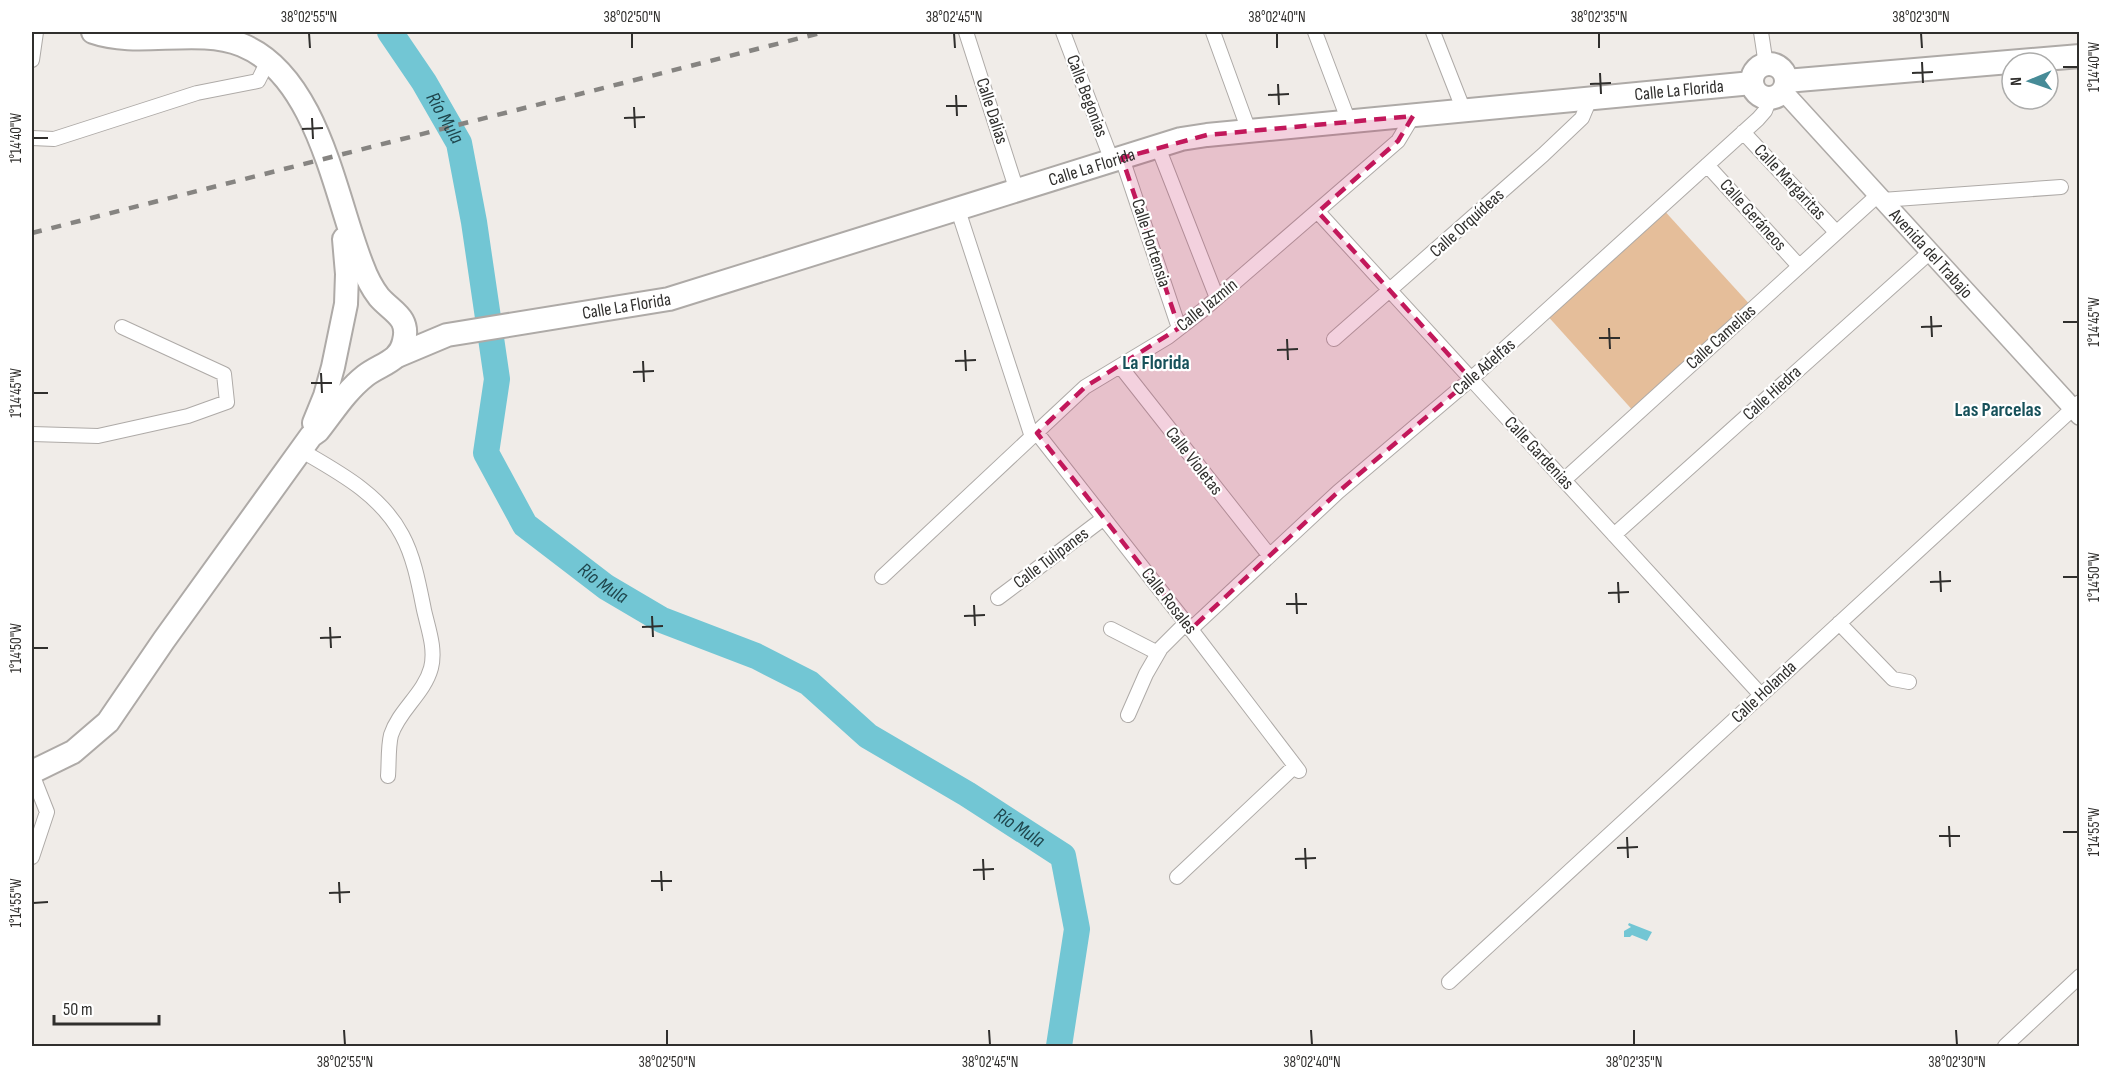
<svg xmlns="http://www.w3.org/2000/svg" width="2111" height="1078" viewBox="0 0 2111 1078" font-family="'Sofia Sans Condensed',sans-serif">
	<style>
		.green { fill: #e5be9a }
		.water { fill: #72c6d4 }
		.lines { fill: none; stroke-linecap: round; stroke-linejoin: round }
		.river { stroke: #72c6d4; stroke-width: 26 }
		.minor-casing { stroke: #aeaaa7; stroke-width: 16 }
		.tertiary-casing { stroke: #aeaaa7; stroke-width: 21 }
		.primary-casing { stroke: #aeaaa7; stroke-width: 26 }
		.minor { stroke: #fff; stroke-width: 14 }
		.tertiary { stroke: #fff; stroke-width: 18 }
		.primary { stroke: #fff; stroke-width: 22 }
		.rail { stroke: #868481; stroke-width: 4.5; stroke-dasharray: 10 10; stroke-linecap: butt }
		.marked { fill: #c2185b; fill-opacity: 0.2; stroke: #c2185b; stroke-width: 4.5; stroke-dasharray: 12 8; stroke-linejoin: round }
		.ticks { fill: none; stroke: #302f2d; stroke-width: 2 }
		.labels { text-anchor: middle; dominant-baseline: central; stroke-width: 4.5; stroke-linejoin: round; paint-order: stroke }
		.street-label { font-size: 18px; fill: #302f2d; stroke: #fff }
		.water-label { font-size: 20px; font-style: italic; fill: #1f464d; stroke: #fff }
		.neighbourhood-label { font-size: 20px; font-weight: bold; fill: #17515a; stroke: #fff }
		.neatline { fill: none; stroke: #302f2d; stroke-width: 2 }
		.ticks-label { font-size: 15px; text-anchor: middle; fill: #302f2d }
	</style>
	<rect width="100%" height="100%" fill="#f0ece8"/>
	<path class="green" d="M 1661,207 L 1753,308 L 1636,414 L 1545,313 Z"/>
	<path class="water" d="M 1629,923 L 1652,932 L 1647,941 L 1632,935 L 1630,937 L 1624,937 L 1624,931 L 1631,927 L 1628,925 Z"/>
	<g class="lines">
		<path class="river" id="s1" d="M 390,32 L 424,82 L 459,143 L 474,222 L 497,379 L 486,453 L 525,525 L 606,587 L 662,620 L 756,656 L 809,683 L 868,736 L 967,794 L 1063,856 L 1077,929 L 1059,1046"/>
		<defs>
			<path id="minor" d="M 966,32 L 1017,191
				M 1063,32 L 1112,161
				M 1213,32 L 1249,131
				M 1315,32 L 1349,122
				M 1433,32 L 1464,111
				M 1761,32 L 1766,65
				M 32,60 L 36,32
				M 1743,132 L 1836,232
				M 32,138 L 54,139 L 197,93 L 258,81 L 268,61
				M 1158,147 L 1217,298
				M 1122,158 L 1179,328
				M 1707,165 L 1799,266
				M 1882,200 L 2061,187
				M 958,210 L 1032,437
				M 1318,212 L 1761,695
				M 1334,339 L 1543,155 L 1582,118 L 1590,99
				M 1120,366 L 1269,555
				M 1037,433 L 1186,623 L 1299,771
				M 32,434 L 98,436 L 188,416 L 227,402 L 224,374 L 122,327
				M 302,451 C 340,473 381,495 402,535 C 414,557 419,585 424,610 C 428,628 436,649 431,668 C 424,694 399,710 391,735 C 388,747 389,764 388,776
				M 1564,480 L 1878,195
				M 1614,535 L 1930,252
				M 882,577 L 1085,387 L 1168,337 L 1203,310 L 1398,141 L 1413,116
				M 998,598 L 1104,518
				M 1839,623 L 1893,679 L 1909,682
				M 1111,629 L 1158,653
				M 1191,629 L 1338,492 L 1471,379 L 1758,119 L 1765,111 L 1770,98
				M 1128,715 L 1146,674 L 1161,648 L 1186,623
				M 32,774 L 47,812 L 32,857
				M 1177,877 L 1295,766
				M 1449,982 L 2080,402
				M 2005,1046 L 2080,976"/>
			<g id="tertiary">
				<path id="s2" d="M 1783,91 L 2080,416"/>
			</g>
			<g id="primary">
				<circle cx="1769" cy="81" r="17"/>
				<path d="M 1786,81 L 2080,56"/>
				<path id="s3" d="M 397,356 L 447,335 L 669,299 L 1181,139 L 1207,135 L 1752,83"/>
				<path d="M 314,423 L 325,396 L 333,367 L 346,304 L 347,274 L 344,239"/>
				<path d="M 32,772 L 73,752 L 108,722 L 164,640 L 311,436 L 318,431 C 333,412 346,391 365,376 C 380,364 400,362 404,341 C 410,317 392,312 379,297 C 372,288 366,276 362,265 C 335,197 318,76 242,45 C 197,27 138,48 93,32"/>
			</g>
		</defs>
		<use href="#minor" class="minor-casing"/>
		<use href="#tertiary" class="tertiary-casing"/>
		<use href="#primary" class="primary-casing"/>
		<use href="#minor" class="minor"/>
		<use href="#tertiary" class="tertiary"/>
		<use href="#primary" class="primary"/>
		<path class="rail" d="M 32,233 L 824,32"/>
	</g>
	<path class="marked" d="M 1413,116 L 1398,141 L 1318,212 L 1471,379 L 1338,492 L 1191,629 L 1037,433 L 1085,387 L 1179,328 L 1122,158 L 1207,135 Z"/>
	<path class="ticks" d="M 309,33 L 310,48M 632,33 L 632,48M 954,33 L 955,48M 1277,33 L 1277,48M 1599,33 L 1599,48M 1921,33 L 1922,48M 1922,62 L 1923,83M 2063,67 L 2078,67M 1600,73 L 1601,94M 1912,73 L 1933,72M 1278,84 L 1279,105M 1590,84 L 1611,83M 956,95 L 957,116M 1268,95 L 1289,94M 946,106 L 967,106M 634,107 L 635,128M 312,118 L 313,139M 624,118 L 645,117M 302,129 L 323,128M 33,138 L 48,138M 1931,316 L 1932,337M 2063,322 L 2078,322M 1921,327 L 1942,326M 1609,328 L 1610,349M 1599,338 L 1620,338M 1287,339 L 1288,360M 965,350 L 966,371M 1277,350 L 1298,349M 643,361 L 644,382M 955,361 L 976,360M 633,372 L 654,371M 321,373 L 322,393M 311,383 L 332,383M 33,393 L 48,393M 1940,571 L 1941,592M 2063,577 L 2078,577M 1618,582 L 1619,603M 1930,582 L 1951,581M 1296,593 L 1297,614M 1608,593 L 1629,592M 1286,604 L 1307,604M 974,605 L 975,626M 652,616 L 653,637M 964,616 L 985,615M 330,627 L 331,648M 642,627 L 663,626M 320,638 L 341,637M 33,648 L 48,648M 1949,826 L 1950,847M 2063,832 L 2078,832M 1939,836 L 1960,836M 1627,837 L 1628,858M 1305,848 L 1306,869M 1617,848 L 1638,847M 983,859 L 984,880M 1295,859 L 1316,858M 973,870 L 994,869M 661,871 L 662,891M 651,881 L 672,881M 339,882 L 340,903M 329,893 L 350,892M 33,903 L 48,902M 344,1030 L 345,1045M 667,1030 L 667,1045M 989,1030 L 990,1045M 1311,1030 L 1312,1045M 1634,1030 L 1634,1045M 1956,1030 L 1957,1045"/>
	<g class="labels">
		<g class="street-label">
			<text stroke="none"><textPath href="#s3" startOffset="1316">Calle La Florida</textPath></text>
			<text transform="translate(1087 96) rotate(69)">Calle Begonias</text>
			<text transform="translate(992 111) rotate(72)">Calle Dalias</text>
			<text stroke="none"><textPath href="#s3" startOffset="722">Calle La Florida</textPath></text>
			<text transform="translate(1790 182) rotate(47)">Calle Margaritas</text>
			<text transform="translate(1753 215) rotate(48)">Calle Geráneos</text>
			<text transform="translate(1467 223) rotate(-42)">Calle Orquídeas</text>
			<text transform="translate(1151 243) rotate(72)">Calle Hortensia</text>
			<text stroke="none"><textPath href="#s2" startOffset="220">Avenida del Trabajo</textPath></text>
			<text stroke="none"><textPath href="#s3" startOffset="236">Calle La Florida</textPath></text>
			<text transform="translate(1207 305) rotate(-39)">Calle Jazmín</text>
			<text transform="translate(1721 337) rotate(-42)">Calle Camelias</text>
			<text transform="translate(1484 367) rotate(-41)">Calle Adelfas</text>
			<text transform="translate(1772 393) rotate(-42)">Calle Hiedra</text>
			<text transform="translate(1539 453) rotate(47)">Calle Gardenias</text>
			<text transform="translate(1194 461) rotate(52)">Calle Violetas</text>
			<text transform="translate(1051 558) rotate(-37)">Calle Tulipanes</text>
			<text transform="translate(1169 601) rotate(52)">Calle Rosales</text>
			<text transform="translate(1764 692) rotate(-43)">Calle Holanda</text>
		</g>
		<g class="water-label">
			<text stroke="none"><textPath href="#s1" startOffset="102">Río Mula</textPath></text>
			<text stroke="none"><textPath href="#s1" startOffset="624">Río Mula</textPath></text>
			<text stroke="none"><textPath href="#s1" startOffset="1110">Río Mula</textPath></text>
		</g>
		<g class="neighbourhood-label">
			<text x="1156" y="363">La Florida</text>
			<text x="1998" y="410">Las Parcelas</text>
		</g>
	</g>
	<rect width="2111" height="1078" fill="none" stroke="#ffffff" stroke-width="66"/>
	<g transform="translate(2030 81) rotate(268)"><circle r="28" fill="#ffffff" stroke="#acacab" stroke-width="1.5"/>
	<path d="M0-4.5L10 22L0 15L-10 22Z" fill="#468b97"/>
	<text y="-9" font-size="16" font-weight="bold" text-anchor="middle" fill="#302f2d">N</text>
	</g>
	<path d="M54 1015v9h105v-9" fill="none" stroke="#302f2d" stroke-width="3"/>
	<text x="63" y="1015" font-size="18" fill="#302f2d" stroke="#ffffff" stroke-width="4.5" paint-order="stroke">50 m</text>
	<rect x="33" y="33" width="2045" height="1012" class="neatline"/>
	<g class="ticks-label">
		<text x="309" y="22">38°02'55"N</text>
		<text x="632" y="22">38°02'50"N</text>
		<text x="954" y="22">38°02'45"N</text>
		<text x="1277" y="22">38°02'40"N</text>
		<text x="1599" y="22">38°02'35"N</text>
		<text x="1921" y="22">38°02'30"N</text>
		<text transform="translate(2094 67) rotate(-90)" y="5">1°14'40"W</text>
		<text transform="translate(16 138) rotate(-90)" y="5">1°14'40"W</text>
		<text transform="translate(2094 322) rotate(-90)" y="5">1°14'45"W</text>
		<text transform="translate(16 393) rotate(-90)" y="5">1°14'45"W</text>
		<text transform="translate(2094 577) rotate(-90)" y="5">1°14'50"W</text>
		<text transform="translate(16 648) rotate(-90)" y="5">1°14'50"W</text>
		<text transform="translate(2094 832) rotate(-90)" y="5">1°14'55"W</text>
		<text transform="translate(16 903) rotate(-90)" y="5">1°14'55"W</text>
		<text x="345" y="1067">38°02'55"N</text>
		<text x="667" y="1067">38°02'50"N</text>
		<text x="990" y="1067">38°02'45"N</text>
		<text x="1312" y="1067">38°02'40"N</text>
		<text x="1634" y="1067">38°02'35"N</text>
		<text x="1957" y="1067">38°02'30"N</text>
	</g>
</svg>
